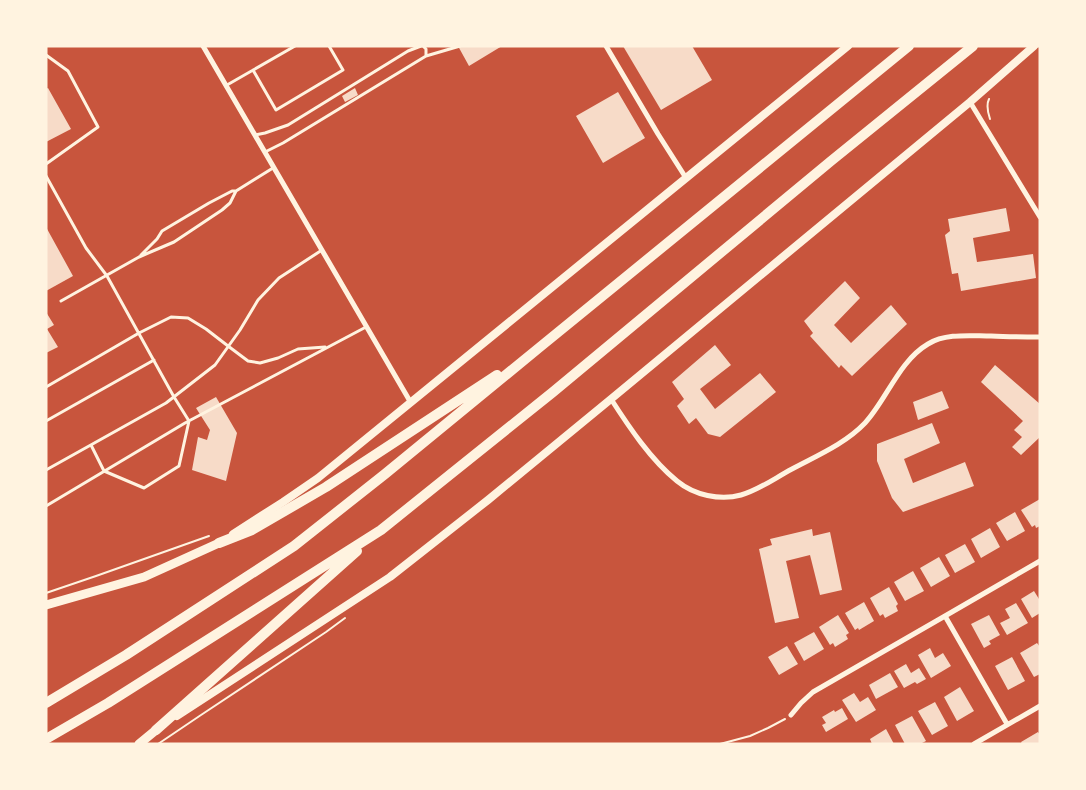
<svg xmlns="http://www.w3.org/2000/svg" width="1086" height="790" viewBox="0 0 1086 790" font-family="'Noto Serif',serif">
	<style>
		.building { fill: #f7dbc8 }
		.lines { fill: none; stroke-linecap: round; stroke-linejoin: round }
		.path { stroke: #fff3e0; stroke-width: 2 }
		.service { stroke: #fff3e0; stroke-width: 3 }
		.minor { stroke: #fff3e0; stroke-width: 5 }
		.secondary { stroke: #fff3e0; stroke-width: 8 }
		.primary { stroke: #fff3e0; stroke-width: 9 }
		.motorway { stroke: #fff3e0; stroke-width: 10 }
	</style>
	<rect width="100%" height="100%" fill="#c8553d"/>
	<path class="building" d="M 458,46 L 502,46 L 469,66 Z
		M 623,46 L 692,46 L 712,80 L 661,110 Z
		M 48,88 L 71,129 L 46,142 L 46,89 Z
		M 355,88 L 358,95 L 345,102 L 342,96 Z
		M 618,92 L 645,138 L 603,163 L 576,116 Z
		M 1006,208 L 1010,231 L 973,238 L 977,262 L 1033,254 L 1036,278 L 961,291 L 958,273 L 952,274 L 945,235 L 950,231 L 948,219 Z
		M 46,227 L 73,276 L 46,291 Z
		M 845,281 L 860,298 L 834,325 L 851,343 L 891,305 L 907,324 L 852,376 L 841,365 L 839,368 L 810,336 L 813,333 L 804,321 Z
		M 46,312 L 54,325 L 47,329 L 58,347 L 46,353 Z
		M 715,345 L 731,365 L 700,389 L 715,409 L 760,373 L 776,392 L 720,437 L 708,434 L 696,418 L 689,424 L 677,406 L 684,399 L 672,382 Z
		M 995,365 L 1040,404 L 1040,437 L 1021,455 L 1012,447 L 1022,437 L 1014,430 L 1023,421 L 981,382 Z
		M 942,391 L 949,408 L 918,420 L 913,402 Z
		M 216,397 L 237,433 L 226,481 L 192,470 L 198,437 L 207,440 L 210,430 L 196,408 Z
		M 932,423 L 940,443 L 904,459 L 913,483 L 965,462 L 974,486 L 903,512 L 892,498 L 877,461 L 877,444 Z
		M 1040,499 L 1040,526 L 1036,528 L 1035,525 L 1032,527 L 1021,510 Z
		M 1015,512 L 1025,531 L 1007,541 L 996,523 Z
		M 990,528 L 1000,547 L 981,558 L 971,539 Z
		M 812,529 L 813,536 L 830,532 L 842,590 L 820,595 L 810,555 L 786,561 L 799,618 L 775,623 L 759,549 L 772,545 L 770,539 Z
		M 965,544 L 975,562 L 955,573 L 945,555 Z
		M 939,557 L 950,576 L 931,587 L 920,568 Z
		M 913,571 L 924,591 L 905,601 L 894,582 Z
		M 889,587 L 898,604 L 896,606 L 898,611 L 885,618 L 883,614 L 880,616 L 870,598 Z
		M 1034,591 L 1039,599 L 1040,599 L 1040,613 L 1032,618 L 1021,599 Z
		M 864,602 L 874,621 L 859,630 L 858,628 L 855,630 L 845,613 Z
		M 1016,603 L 1028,623 L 1007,635 L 1000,623 L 1010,618 L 1005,609 Z
		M 838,615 L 849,633 L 846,635 L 848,639 L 835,647 L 833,643 L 830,645 L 819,627 Z
		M 989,615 L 1000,635 L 989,641 L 991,644 L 984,648 L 971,624 Z
		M 814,632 L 824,649 L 804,661 L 794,643 Z
		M 1037,643 L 1040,647 L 1040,674 L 1034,677 L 1020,653 Z
		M 787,646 L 798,664 L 779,675 L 768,657 Z
		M 930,648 L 935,658 L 943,653 L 951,666 L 931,678 L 918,655 Z
		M 1012,657 L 1025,681 L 1008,690 L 995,666 Z
		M 906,664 L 911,673 L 919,668 L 926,679 L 917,684 L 915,682 L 904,688 L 894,671 Z
		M 890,673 L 898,687 L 876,699 L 869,685 Z
		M 960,687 L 974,711 L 957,721 L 944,697 Z
		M 854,693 L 860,702 L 868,697 L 876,710 L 856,722 L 842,700 Z
		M 935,702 L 948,726 L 932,735 L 918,711 Z
		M 842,708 L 848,719 L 826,732 L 822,725 L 826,723 L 822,717 L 834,710 L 835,712 Z
		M 912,716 L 926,741 L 920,744 L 905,744 L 895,725 Z
		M 886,729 L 894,744 L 872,744 L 870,739 Z
		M 1038,732 L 1040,735 L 1040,744 L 1022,744 L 1021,742 Z"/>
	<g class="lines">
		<path class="path" d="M 989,99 C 986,105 988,113 990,119
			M 46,593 L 96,576 L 209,536
			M 158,744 L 201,715 L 326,632 L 345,618
			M 720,744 L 750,736 L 768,728 L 785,719"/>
		<path class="service" d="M 46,55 L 68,71 L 98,127 L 46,164
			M 426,56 L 460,46
			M 253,70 L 276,110 L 343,70 L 329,46
			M 227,85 L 295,46
			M 255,135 L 265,133 L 288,125 L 408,51 L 421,46
			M 265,152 L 283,143 L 426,56 L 426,49 L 423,46
			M 46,176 L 86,248 L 107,276 L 174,397 L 189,421 L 179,466 L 144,488 L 104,471 L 91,445
			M 141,255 L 157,239 L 162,231 L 209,203 L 232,191 L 236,191 L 273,168
			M 61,301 L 139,257 L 174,242 L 222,210 L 230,203 L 236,191
			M 46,387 L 139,333 L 171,317 L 188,318 L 206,329 L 228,346 L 248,361 L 260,363 L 278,358 L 298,349 L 325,347
			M 46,421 L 154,360
			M 46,470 L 166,403 L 215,365 L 240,330 L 258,300 L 279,278 L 322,250
			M 46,506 L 185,423 L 366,327"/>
		<path class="minor" d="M 203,46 L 411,403
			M 606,46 L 658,134 L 686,178
			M 970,102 L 1040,217
			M 611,399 C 629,427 651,460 677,481 C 694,495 720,501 741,495 C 759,490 775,478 792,469 C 816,456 845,444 865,423 C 887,399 899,361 928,344 C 946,333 970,336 991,336 C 1007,337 1023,337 1040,337
			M 945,616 L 1007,724
			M 791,715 L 801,703 L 813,692 L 945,616 L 1040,561
			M 974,744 L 1040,706"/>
		<path class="secondary" d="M 233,534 L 283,502 L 318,478 L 848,46
			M 177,716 L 390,577 L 488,500 L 611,399 L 970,102 L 1034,46"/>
		<path class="primary" d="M 46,605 L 144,577 L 219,543
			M 139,744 L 156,730"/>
		<path class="motorway" d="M 219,543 L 252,530 L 326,487 L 497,375
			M 46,703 L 126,655 L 294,546 L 385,474 L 540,347 L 909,46
			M 156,730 L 357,551
			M 46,739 L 108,703 L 381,530 L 553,392 L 831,161 L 973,46"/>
	</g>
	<rect width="1086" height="790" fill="none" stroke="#fff3e0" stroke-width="95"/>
</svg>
